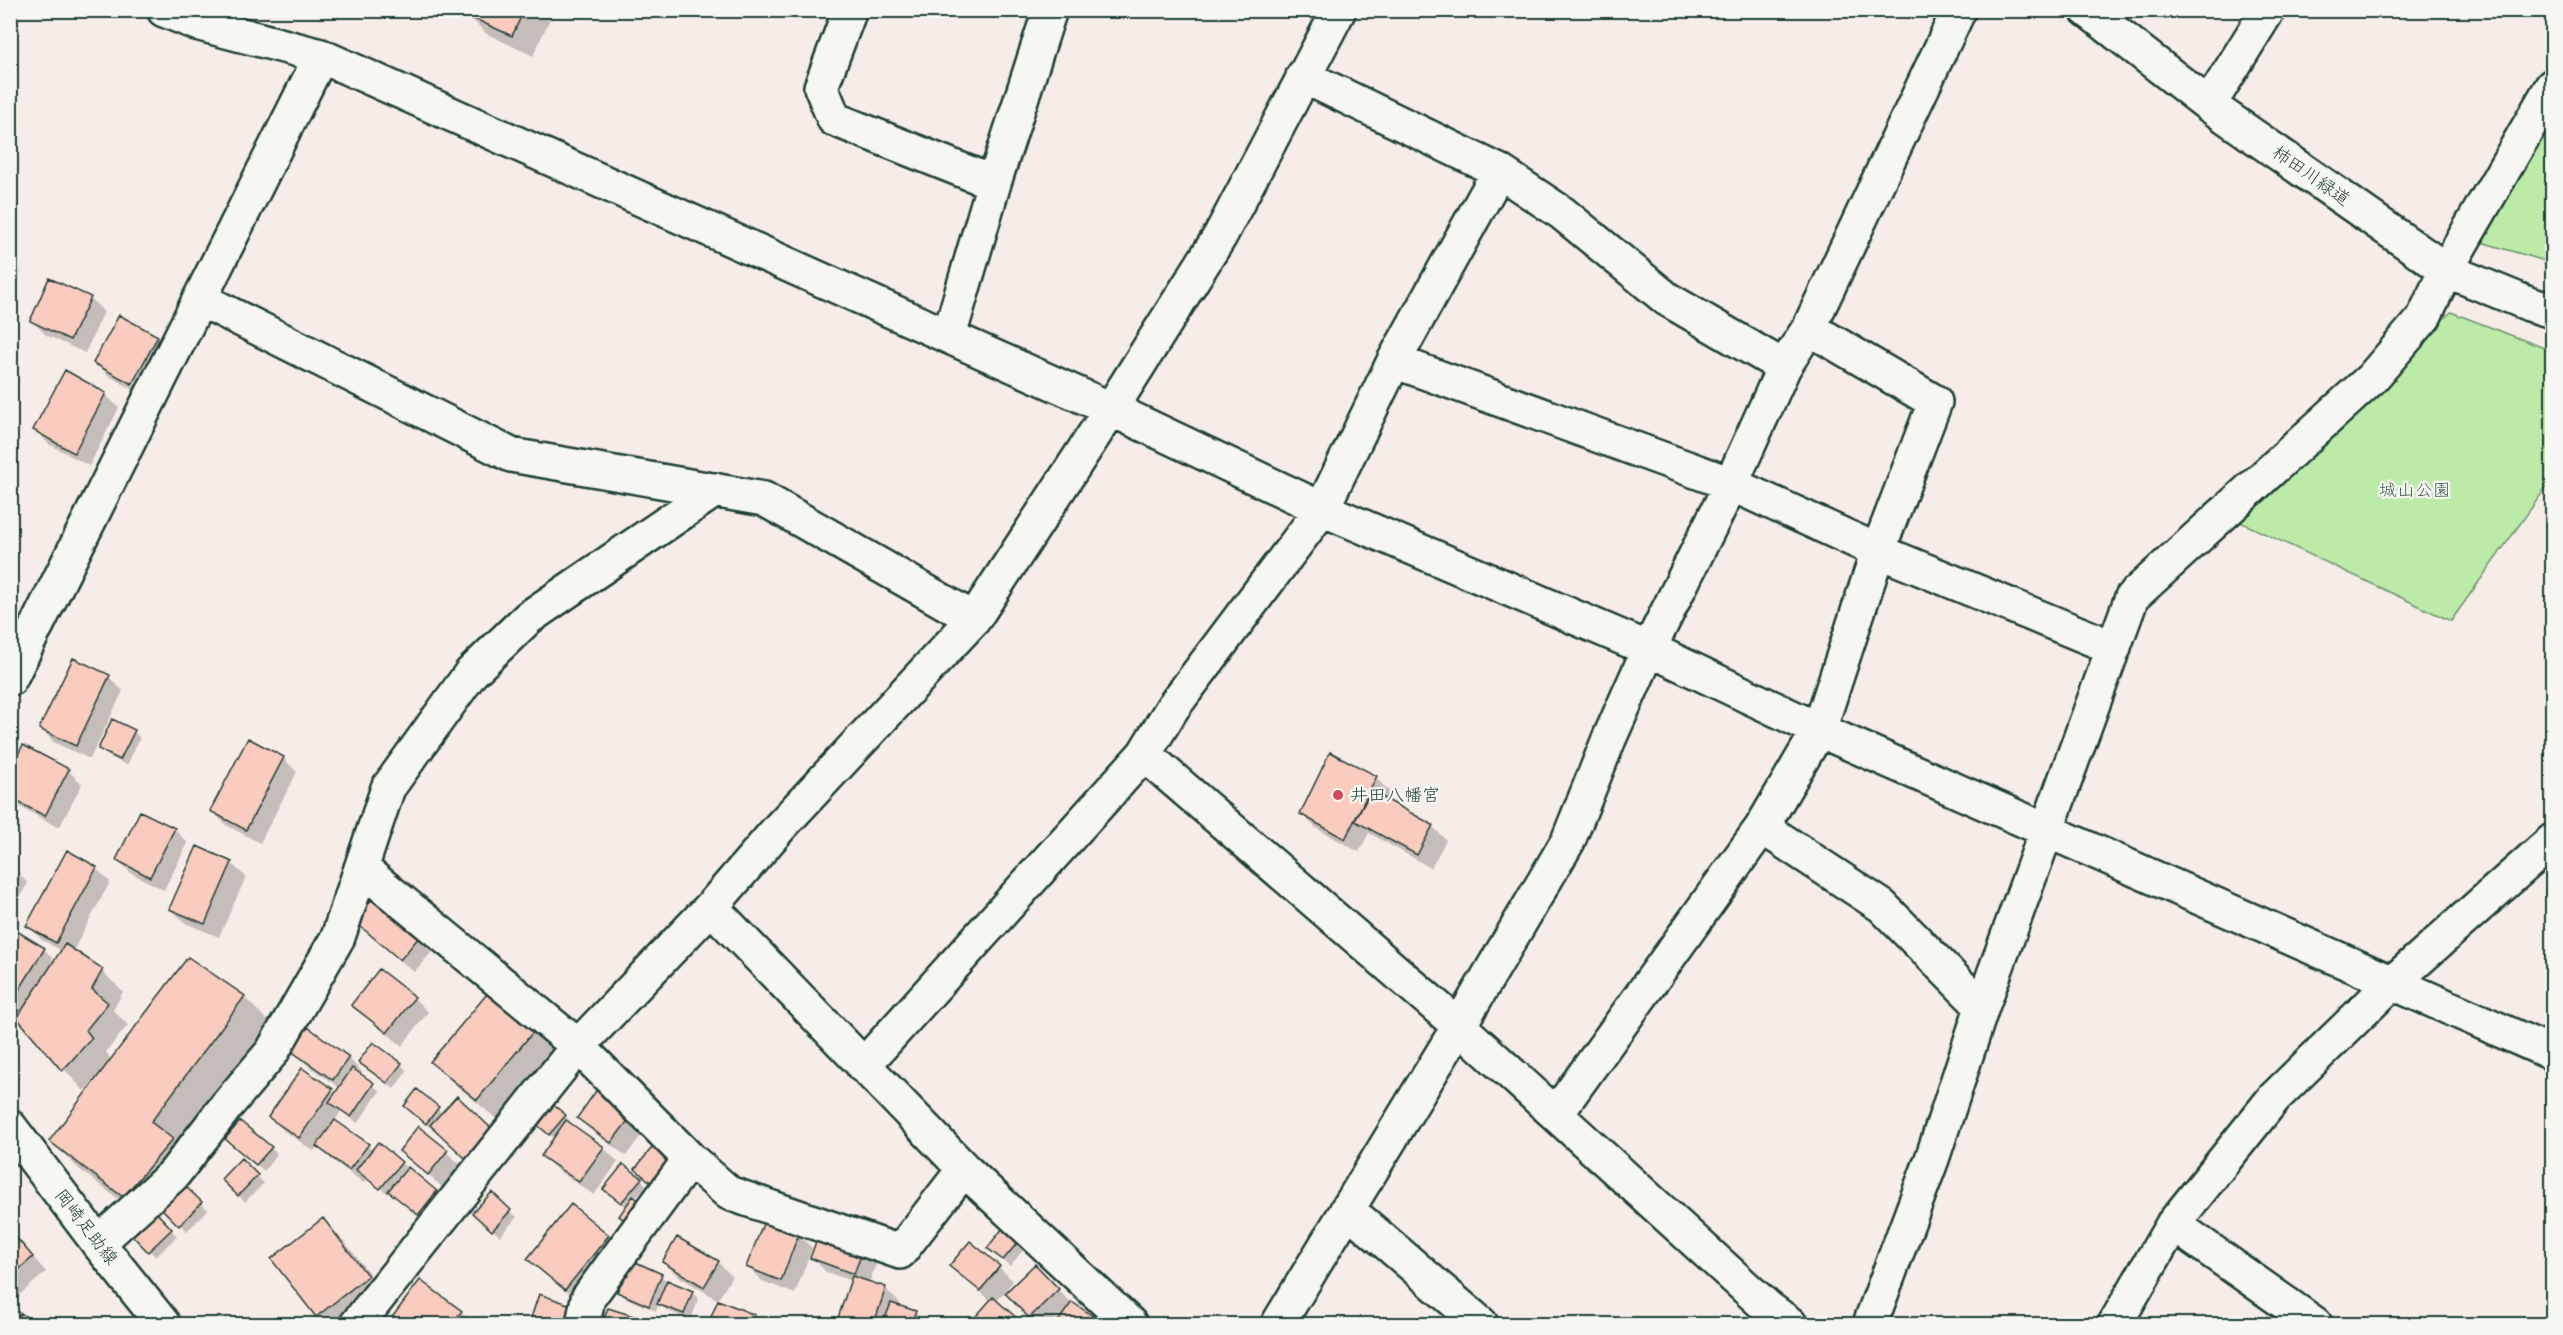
<svg xmlns="http://www.w3.org/2000/svg" width="2563" height="1335" viewBox="0 0 2563 1335" font-family="'Architects Daughter','Klee One',sans-serif">
	<style>
		.green { fill: #bceaa8; stroke: #6e946e; stroke-width: 1.5 }
		.shadow { fill: #0003 }
		.building { fill: #facbbf; stroke: #1f3d34; stroke-width: 1.5 }
		.lines { fill: none; stroke-linecap: round; stroke-linejoin: round }
		.minor-casing { stroke: #1f3d34; stroke-width: 38 }
		.major-casing { stroke: #1f3d34; stroke-width: 38 }
		.minor { stroke: #f6f6f2; stroke-width: 33 }
		.major { stroke: #f6f6f2; stroke-width: 33 }
		.poi-dot { fill: #d1495b; stroke: #f6f6f2; stroke-width: 2 }
		.labels { text-anchor: middle; dominant-baseline: central; stroke-width: 4.5; stroke-linejoin: round; paint-order: stroke }
		.street-label { font-size: 18px; fill: #1f3d34; stroke: #f6f6f2 }
		.park-label { font-size: 18px; fill: #3e604b; stroke: #f6f6f2 }
		.poi-label { font-size: 18px; fill: #1f3d34; stroke: #f6f6f2; text-anchor: start }
	</style>
	<rect width="100%" height="100%" fill="#f7ede8"/>
	<filter id="ink" filterUnits="userSpaceOnUse"><feTurbulence type="fractalNoise" baseFrequency=".0167" numOctaves="2"/><feDisplacementMap in="SourceGraphic" scale="12" xChannelSelector="R" yChannelSelector="G"/><feConvolveMatrix kernelMatrix="1 2 1 2 8 2 1 2 1" color-interpolation-filters="sRGB"/></filter>
	<g filter="url(#ink)">
		<path class="green" d="M 2552,108 L 2552,263 L 2471,239 Z
			M 2451,312 L 2552,351 L 2552,479 L 2451,621 L 2236,520 Z"/>
		<path class="shadow" d="M 467,10 L 554,10 L 533,56 L 487,34 L 465,13 Z
			M 10,261 L 21,272 L 11,292 L 10,292 Z
			M 90,298 L 104,312 L 85,353 L 46,335 L 32,321 Z
			M 157,338 L 171,352 L 146,397 L 109,376 L 95,362 Z
			M 105,394 L 119,408 L 89,466 L 49,444 L 35,430 Z
			M 109,677 L 123,691 L 90,759 L 55,743 L 41,729 Z
			M 134,732 L 140,738 L 127,765 L 106,755 L 99,748 Z
			M 283,758 L 297,772 L 260,843 L 226,825 L 212,811 Z
			M 68,770 L 82,784 L 59,828 L 10,801 L 10,772 Z
			M 1376,778 L 1390,792 L 1386,800 L 1432,826 L 1446,840 L 1431,868 L 1369,833 L 1359,852 L 1316,828 L 1302,814 Z
			M 174,829 L 188,843 L 164,890 L 131,873 L 117,859 Z
			M 67,852 L 96,868 L 110,882 L 73,951 L 102,971 L 123,992 L 113,1010 L 128,1025 L 106,1052 L 112,1061 L 189,959 L 244,997 L 272,1025 L 180,1148 L 184,1186 L 208,1210 L 187,1231 L 164,1209 L 158,1216 L 177,1236 L 156,1257 L 132,1233 L 146,1220 L 79,1169 L 51,1141 L 102,1074 L 100,1073 L 84,1091 L 22,1022 L 10,1015 L 10,929 L 44,949 L 55,961 L 62,951 L 42,940 L 28,926 Z
			M 231,863 L 246,877 L 219,937 L 185,923 L 171,909 Z
			M 10,866 L 28,883 L 10,913 Z
			M 380,893 L 438,945 L 414,972 L 370,935 Z
			M 414,998 L 428,1012 L 402,1046 L 353,1005 Z
			M 537,1027 L 558,1048 L 498,1120 L 453,1083 L 432,1062 Z
			M 293,1051 L 348,1058 L 362,1072 L 360,1075 L 380,1091 L 358,1123 L 341,1111 L 335,1121 L 373,1151 L 401,1163 L 443,1198 L 425,1220 L 390,1191 L 388,1194 L 368,1178 L 364,1183 L 332,1160 L 318,1146 L 314,1151 L 284,1131 L 270,1117 L 302,1070 L 336,1095 L 340,1088 L 307,1065 Z
			M 360,1062 L 401,1064 L 407,1071 L 394,1089 Z
			M 599,1091 L 646,1129 L 626,1156 L 593,1132 L 579,1118 Z
			M 418,1092 L 443,1114 L 491,1130 L 480,1171 L 435,1127 L 433,1130 L 406,1106 Z
			M 565,1116 L 571,1122 L 570,1124 L 604,1148 L 618,1162 L 594,1195 L 557,1170 L 543,1156 L 555,1139 L 543,1129 Z
			M 419,1128 L 461,1165 L 443,1188 L 401,1151 Z
			M 234,1145 L 271,1148 L 277,1154 L 264,1171 Z
			M 241,1161 L 264,1183 L 245,1202 L 223,1179 Z
			M 641,1179 L 647,1186 L 627,1207 L 612,1195 Z
			M 10,1193 L 15,1198 L 10,1202 Z
			M 571,1206 L 622,1250 L 580,1303 L 529,1259 Z
			M 510,1211 L 517,1217 L 500,1236 L 481,1220 Z
			M 323,1221 L 344,1241 L 388,1298 L 355,1324 L 326,1324 L 273,1260 Z
			M 10,1230 L 46,1272 L 10,1303 Z
			M 798,1234 L 812,1248 L 795,1294 L 762,1281 L 748,1267 Z
			M 1018,1242 L 1024,1249 L 1010,1266 L 995,1254 Z
			M 863,1248 L 877,1262 L 869,1283 L 885,1288 L 900,1303 L 898,1307 L 915,1313 L 922,1319 L 920,1324 L 838,1324 L 852,1281 L 826,1272 L 812,1257 Z
			M 632,1262 L 661,1276 L 668,1282 L 692,1292 L 699,1298 L 691,1320 L 666,1310 L 659,1303 L 656,1311 L 626,1298 L 619,1291 Z
			M 664,1262 L 718,1262 L 732,1276 L 718,1300 L 678,1276 Z
			M 951,1266 L 999,1267 L 1013,1281 L 996,1302 L 1021,1324 L 971,1324 L 991,1301 Z
			M 1035,1266 L 1071,1303 L 1102,1324 L 1058,1324 L 1066,1311 L 1051,1324 L 1038,1324 L 1007,1293 Z
			M 540,1296 L 571,1306 L 583,1324 L 531,1324 Z
			M 719,1302 L 754,1317 L 762,1324 L 710,1324 Z
			M 609,1309 L 643,1321 L 646,1324 L 604,1324 Z
			M 461,1312 L 473,1324 L 389,1324 Z"/>
		<path class="building" d="M 465,10 L 524,10 L 512,36 L 464,14 Z
			M 49,278 L 91,297 L 70,340 L 30,321 Z
			M 119,315 L 158,336 L 132,384 L 93,363 Z
			M 65,370 L 106,393 L 74,453 L 33,430 Z
			M 73,658 L 110,675 L 76,746 L 39,729 Z
			M 112,719 L 135,730 L 120,760 L 98,749 Z
			M 248,738 L 284,757 L 246,830 L 210,811 Z
			M 23,745 L 69,769 L 45,816 L 10,798 L 10,769 Z
			M 1330,752 L 1377,776 L 1345,839 L 1300,814 Z
			M 1371,791 L 1433,825 L 1417,855 L 1355,821 Z
			M 140,811 L 175,828 L 150,877 L 116,860 Z
			M 197,846 L 232,862 L 205,924 L 169,909 Z
			M 67,850 L 97,867 L 56,943 L 26,926 Z
			M 379,891 L 425,930 L 400,960 L 354,921 Z
			M 10,927 L 45,948 L 10,1005 Z
			M 65,944 L 103,969 L 92,989 L 108,1003 L 86,1030 L 92,1038 L 62,1071 L 17,1018 Z
			M 188,957 L 245,996 L 151,1122 L 173,1139 L 123,1197 L 49,1141 Z
			M 379,969 L 415,997 L 387,1033 L 351,1005 Z
			M 492,988 L 538,1026 L 477,1100 L 430,1062 Z
			M 308,1027 L 349,1057 L 333,1080 L 291,1051 Z
			M 373,1042 L 402,1063 L 387,1083 L 358,1062 Z
			M 302,1068 L 333,1089 L 299,1138 L 268,1117 Z
			M 352,1068 L 374,1083 L 351,1117 L 329,1102 Z
			M 598,1088 L 633,1114 L 611,1143 L 577,1118 Z
			M 417,1089 L 439,1107 L 426,1124 L 404,1106 Z
			M 457,1096 L 492,1129 L 465,1158 L 430,1125 Z
			M 551,1103 L 566,1115 L 549,1135 L 534,1122 Z
			M 335,1120 L 369,1144 L 349,1170 L 316,1146 Z
			M 566,1120 L 604,1147 L 579,1182 L 541,1156 Z
			M 240,1121 L 272,1147 L 256,1165 L 225,1139 Z
			M 418,1126 L 448,1150 L 428,1175 L 399,1151 Z
			M 658,1140 L 679,1156 L 655,1186 L 635,1169 Z
			M 378,1142 L 402,1162 L 380,1189 L 356,1170 Z
			M 241,1158 L 258,1175 L 238,1196 L 221,1179 Z
			M 623,1164 L 642,1178 L 621,1203 L 603,1189 Z
			M 408,1167 L 437,1191 L 418,1215 L 388,1191 Z
			M 182,1183 L 202,1202 L 179,1226 L 159,1206 Z
			M 492,1192 L 511,1210 L 492,1231 L 472,1213 Z
			M 633,1196 L 648,1207 L 633,1227 L 619,1216 Z
			M 571,1204 L 609,1235 L 565,1290 L 527,1259 Z
			M 154,1210 L 172,1229 L 148,1252 L 130,1233 Z
			M 323,1218 L 368,1276 L 316,1317 L 271,1259 Z
			M 765,1219 L 799,1233 L 781,1281 L 746,1267 Z
			M 1003,1228 L 1019,1241 L 1003,1260 L 987,1248 Z
			M 10,1230 L 33,1257 L 10,1277 Z
			M 820,1231 L 864,1247 L 854,1274 L 810,1258 Z
			M 677,1237 L 719,1261 L 704,1287 L 662,1262 Z
			M 970,1241 L 1000,1266 L 980,1291 L 949,1266 Z
			M 631,1260 L 662,1274 L 649,1306 L 617,1292 Z
			M 1035,1264 L 1059,1289 L 1029,1318 L 1005,1293 Z
			M 852,1276 L 886,1287 L 874,1324 L 836,1324 Z
			M 420,1280 L 462,1311 L 452,1324 L 387,1324 Z
			M 667,1280 L 693,1291 L 684,1314 L 657,1304 Z
			M 539,1294 L 571,1305 L 565,1324 L 529,1324 Z
			M 993,1297 L 1019,1320 L 1016,1324 L 969,1324 Z
			M 718,1300 L 755,1315 L 751,1324 L 708,1324 Z
			M 1072,1302 L 1100,1321 L 1098,1324 L 1056,1324 Z
			M 891,1303 L 916,1311 L 911,1324 L 883,1324 Z
			M 608,1308 L 643,1319 L 642,1324 L 602,1324 Z
			M 21,1313 L 36,1324 L 13,1324 Z"/>
		<g class="lines">
			<defs>
				<path id="minor" d="M 164,10 L 196,23 L 321,56 L 1111,409 L 1322,509 L 1649,649 L 1819,730 L 2552,1053
					M 850,10 L 821,87 L 834,119 L 994,183
					M 2087,10 L 2209,105 L 2446,270 L 2529,304 L 2552,311
					M 1303,76 L 1499,171 L 1562,213 L 1667,299 L 1784,367
					M 2209,105 L 2268,10
					M 200,299 L 511,455 L 764,499 L 974,619
					M 949,336 L 994,183 L 1050,10
					M 1394,361 L 1731,484 L 1878,551 L 2114,648
					M 10,679 L 321,56
					M 1144,754 L 1173,707 L 1322,509 L 1394,361 L 1499,171
					M 1762,827 L 1882,906 L 1982,1007
					M 361,868 L 578,1046 L 690,1159 L 729,1193 L 900,1252 L 964,1169
					M 711,907 L 964,1169 L 1130,1324
					M 863,1066 L 1144,754 L 1459,1026 L 1767,1307 L 1790,1324
					M 1556,1114 L 1762,827 L 1819,730 L 1878,551 L 1935,402 L 1809,328
					M 1347,1209 L 1481,1324
					M 2173,1224 L 2315,1324
					M 98,1243 L 173,1175 L 228,1104 L 272,1052 L 338,937 L 388,788 L 471,673 L 528,618 L 715,490
					M 357,1324 L 578,1046 L 711,907 L 780,827 L 974,619 L 1111,409 L 1220,236 L 1339,10
					M 583,1324 L 588,1298 L 690,1159
					M 1278,1324 L 1459,1026 L 1568,841 L 1609,739 L 1649,649 L 1731,484 L 1784,367 L 1809,328 L 1959,10
					M 1870,1324 L 1932,1159 L 1982,1007 L 2132,597 L 2372,378 L 2424,317 L 2446,270 L 2552,86
					M 2115,1324 L 2173,1224 L 2274,1098 L 2391,984 L 2552,841"/>
				<path id="major" d="M 10,1127 L 98,1243 L 163,1324"/>
			</defs>
			<use href="#minor" class="minor-casing"/>
			<use href="#major" class="major-casing"/>
			<use href="#minor" class="minor"/>
			<use href="#major" class="major"/>
		</g>
	</g>
	<circle class="poi-dot" cx="1338" cy="795" r="6"/>
	<g class="labels">
		<g class="street-label">
			<text transform="translate(2311 176) rotate(35)">柿田川緑道</text>
			<text transform="translate(86 1227) rotate(52)">岡崎足助線</text>
		</g>
		<g class="park-label">
			<text x="2415" y="490">城山公園</text>
		</g>
		<g class="poi-label">
			<text x="1350" y="795">井田八幡宮</text>
		</g>
	</g>
	<rect width="2563" height="1335" fill="none" stroke="#f6f6f2" stroke-width="36"/>
	<rect x="18" y="18" width="2527" height="1299" fill="none" stroke="#1f3d34" stroke-width="2" filter="url(#ink)"/>
</svg>
